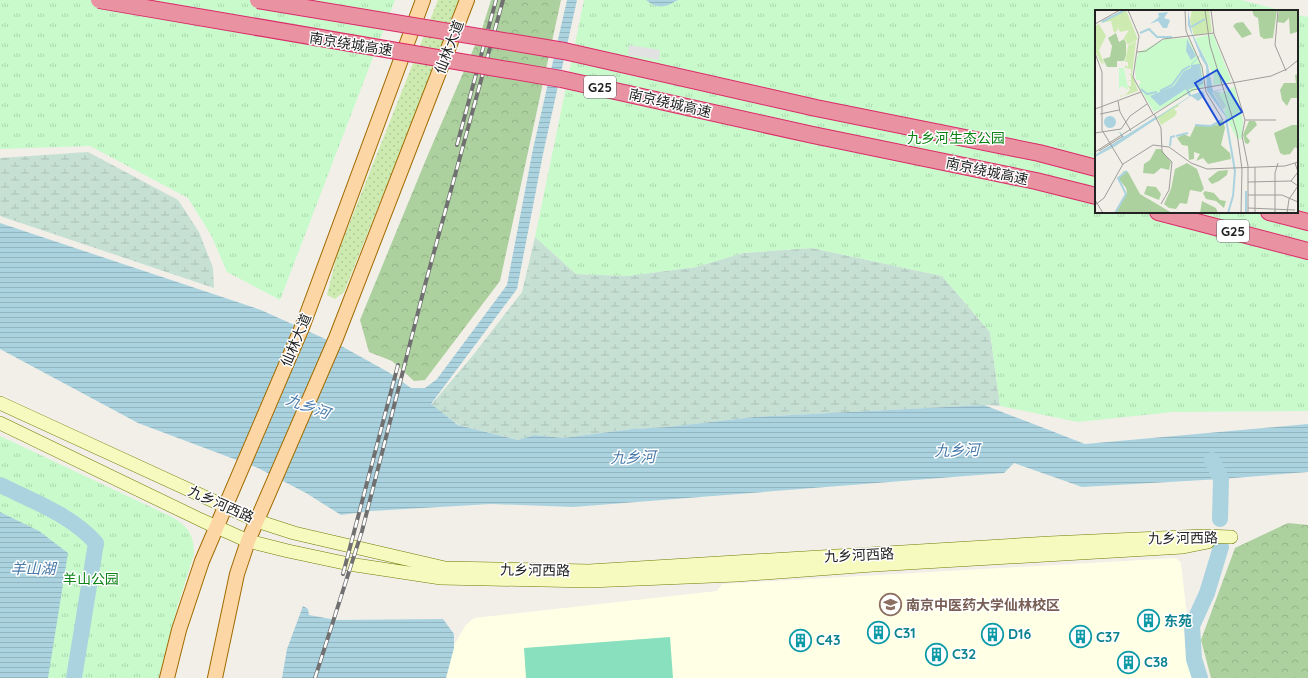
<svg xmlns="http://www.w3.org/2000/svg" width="1308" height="678" viewBox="0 0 1308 678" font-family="Quicksand,'Noto Sans SC',sans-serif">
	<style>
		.education { fill: #ffffe5 }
		.grass { fill: url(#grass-dots) }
		.forest { fill: url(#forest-crowns) }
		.wetland { fill: url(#wetland-marsh) }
		.park { fill: url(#park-tufts) }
		.pitch { fill: #88e0be }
		.parking { fill: #e2e2e2 }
		.water { fill: url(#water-rules) }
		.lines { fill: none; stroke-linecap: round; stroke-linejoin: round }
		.river { stroke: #aad3df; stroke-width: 16 }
		.secondary-casing { stroke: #707d05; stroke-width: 14 }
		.primary-casing { stroke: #a06b00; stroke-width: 16 }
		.highway-casing { stroke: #dc2a67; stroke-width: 18 }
		.secondary { stroke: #f7fabf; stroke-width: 13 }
		.primary { stroke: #fcd6a4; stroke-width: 14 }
		.highway { stroke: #e892a2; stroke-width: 16 }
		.rail-casing { stroke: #707070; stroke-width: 4 }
		.rail { stroke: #fff; stroke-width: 2.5; stroke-dasharray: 8; stroke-linecap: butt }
		.highway-bridge-casing { stroke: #dc2a67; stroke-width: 18; stroke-linecap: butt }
		.highway-bridge { stroke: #e892a2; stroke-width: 16 }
		.labels { text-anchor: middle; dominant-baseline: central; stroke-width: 3; stroke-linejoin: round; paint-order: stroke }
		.shield { fill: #fff; stroke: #646464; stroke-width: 1 }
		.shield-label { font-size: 13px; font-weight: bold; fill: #222 }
		.street-label { font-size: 14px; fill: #222; stroke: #fff }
		.park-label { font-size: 14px; fill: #0c8416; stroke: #fff }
		.education-label { font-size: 14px; font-weight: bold; fill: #785e54; stroke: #fff; text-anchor: start }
		.culture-label { font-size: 14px; font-weight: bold; fill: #0d838f; stroke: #fff; text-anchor: start }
		.water-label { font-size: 15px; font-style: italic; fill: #4a7aab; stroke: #fff }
		.inset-river { fill: none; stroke: #aad3df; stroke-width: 2 }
		.inset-road { fill: none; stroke: #9f9d99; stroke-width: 1 }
		.view { fill: #1d4ed8; fill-opacity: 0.15; stroke: #1d4ed8; stroke-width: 2 }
		.inset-edge { fill: none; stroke: #222; stroke-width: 2 }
	</style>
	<defs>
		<pattern id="grass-dots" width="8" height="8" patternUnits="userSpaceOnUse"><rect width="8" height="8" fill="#cdebb0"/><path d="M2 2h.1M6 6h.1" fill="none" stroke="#b0c997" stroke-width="1.8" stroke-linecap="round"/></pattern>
		<pattern id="forest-crowns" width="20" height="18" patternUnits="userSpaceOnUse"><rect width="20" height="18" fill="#add19e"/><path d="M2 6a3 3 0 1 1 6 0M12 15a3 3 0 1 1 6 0" fill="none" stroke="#95b388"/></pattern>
		<pattern id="wetland-marsh" width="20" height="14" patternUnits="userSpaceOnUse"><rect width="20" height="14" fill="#c6e0d4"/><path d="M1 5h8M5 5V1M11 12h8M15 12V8" fill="none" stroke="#aac0b6"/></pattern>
		<pattern id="park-tufts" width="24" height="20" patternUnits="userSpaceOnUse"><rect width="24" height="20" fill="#c8facc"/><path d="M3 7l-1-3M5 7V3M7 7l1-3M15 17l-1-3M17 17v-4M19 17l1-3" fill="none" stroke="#acd6af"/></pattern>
		<pattern id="water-rules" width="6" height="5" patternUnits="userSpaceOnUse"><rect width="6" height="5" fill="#aad3df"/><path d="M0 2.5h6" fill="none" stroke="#92b5bf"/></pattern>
	</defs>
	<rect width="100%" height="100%" fill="#f2efe9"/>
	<path class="education" d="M 1176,558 L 1181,563 L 1189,634 L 1203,678 L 441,678 L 447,658 L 465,626 L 474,618 L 717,591 L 722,584 Z"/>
	<path class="grass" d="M 438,0 L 461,0 L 344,292 L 335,299 L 327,295 L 337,255 Z"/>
	<path class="forest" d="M 491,0 L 561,0 L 500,281 L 425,380 L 414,381 L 392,361 L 369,352 L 360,320 L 427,157 L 482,29 Z
		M 1288,523 L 1308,525 L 1308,678 L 1211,678 L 1201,640 L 1235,548 Z"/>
	<path class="wetland" d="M 88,152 L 178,200 L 199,232 L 213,268 L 214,288 L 0,216 L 0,158 Z
		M 535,237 L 576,274 L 627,276 L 696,267 L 743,253 L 812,248 L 942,276 L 990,332 L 1000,406 L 984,405 L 754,417 L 667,427 L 632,429 L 563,438 L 534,435 L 518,440 L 459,425 L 431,405 L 474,354 L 522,292 Z"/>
	<path class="park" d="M 0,0 L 395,0 L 280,300 L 227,272 L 211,235 L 188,198 L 90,146 L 0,149 Z
		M 584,0 L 1241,0 L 1283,11 L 1096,11 L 1096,212 L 1297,212 L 1297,15 L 1308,17 L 1308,411 L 1173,412 L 1078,422 L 1000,406 L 990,332 L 942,276 L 812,248 L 743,253 L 696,267 L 627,276 L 576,274 L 535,237 Z
		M 0,436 L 172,517 C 188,526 194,535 194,554 L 177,608 L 159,678 L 0,678 Z"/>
	<path class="pitch" d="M 670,637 L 673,678 L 526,678 L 524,648 Z"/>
	<path class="parking" d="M 629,45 L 660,50 L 659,60 L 628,55 Z"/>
	<path class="water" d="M 567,0 L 577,0 L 543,154 L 517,289 L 431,404 L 458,425 L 518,440 L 534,435 L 563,438 L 632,429 L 667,427 L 754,417 L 984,405 L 1085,444 L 1308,424 L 1308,472 L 1221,479 L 1082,487 L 1014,463 L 1004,473 L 573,507 L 491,504 L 371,511 L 341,515 L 306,493 L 258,468 L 138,423 L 0,349 L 0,223 L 261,310 L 343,347 L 390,373 L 411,388 L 425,388 L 437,379 L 507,285 L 533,149 Z
		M 646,0 L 678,0 C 666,7 658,10 646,0 Z
		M 0,512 L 39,531 L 68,553 L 48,678 L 0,678 Z
		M 303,606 L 308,609 L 309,615 L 336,620 L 443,619 L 454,634 L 454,648 L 446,678 L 282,678 L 287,649 Z"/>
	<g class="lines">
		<path class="river" d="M 1212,460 L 1221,479 L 1220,519
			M 0,485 C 33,501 71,515 96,543 L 74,678
			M 1200,678 L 1194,659 L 1192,626 L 1207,593 L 1221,547"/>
		<defs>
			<path id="secondary" d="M 0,403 L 257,521 L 294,533 L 445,568 L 589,571 L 1050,543 L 1204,536 L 1231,537
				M 0,423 L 201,520 L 248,541 L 288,551 L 349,564 L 441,578 L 589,581 L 737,575 L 873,565 L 1183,547 L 1208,542"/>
			<path id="primary" d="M 167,678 L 179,630 L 202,561 L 303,325 L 423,0
				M 215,678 L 237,574 L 248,541 L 336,338 L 467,0"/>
			<path id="highway" d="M 1158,212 L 1308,251
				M 1269,212 L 1308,222"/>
		</defs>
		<use href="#secondary" class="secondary-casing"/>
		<use href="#primary" class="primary-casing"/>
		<use href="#highway" class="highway-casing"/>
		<use href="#secondary" class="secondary"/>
		<use href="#primary" class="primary"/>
		<use href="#highway" class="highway"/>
		<defs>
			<path id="rail" d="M 457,145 L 496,0
				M 343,574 L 398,365
				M 315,678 L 362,531 L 425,285 L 503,0"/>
		</defs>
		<use href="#rail" class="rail-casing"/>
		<use href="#rail" class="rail"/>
		<defs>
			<path id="highway-bridge" d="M 99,0 L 561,79 L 813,135 L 1036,181 L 1096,196
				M 258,0 L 564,51 L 816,108 L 1039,153 L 1096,168"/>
		</defs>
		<use href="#highway-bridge" class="highway-bridge-casing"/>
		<use href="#highway-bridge" class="highway-bridge"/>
	</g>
	<defs>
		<symbol id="university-ring" viewBox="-11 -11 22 22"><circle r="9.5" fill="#fff" stroke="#8d6e63" stroke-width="1.5"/><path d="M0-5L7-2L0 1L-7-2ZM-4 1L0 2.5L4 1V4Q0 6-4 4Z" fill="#8d6e63"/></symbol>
		<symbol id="building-ring" viewBox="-11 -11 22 22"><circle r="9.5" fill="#fff" stroke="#0f9aa8" stroke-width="1.5"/><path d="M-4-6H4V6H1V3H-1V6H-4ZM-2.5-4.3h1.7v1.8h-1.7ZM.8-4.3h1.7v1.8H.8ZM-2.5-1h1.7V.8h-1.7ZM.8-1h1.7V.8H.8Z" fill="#0f9aa8"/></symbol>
	</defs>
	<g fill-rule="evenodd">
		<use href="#university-ring" x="878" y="592" width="25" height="25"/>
		<use href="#building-ring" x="1136" y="608" width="25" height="25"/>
		<use href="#building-ring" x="866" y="620" width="25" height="25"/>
		<use href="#building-ring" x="980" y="622" width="25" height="25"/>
		<use href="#building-ring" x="1068" y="624" width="25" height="25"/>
		<use href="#building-ring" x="788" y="628" width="25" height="25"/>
		<use href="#building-ring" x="924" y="642" width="25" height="25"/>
		<use href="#building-ring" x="1116" y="650" width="25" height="25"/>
	</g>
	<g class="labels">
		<g class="shield">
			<rect x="584" y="76" width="32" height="22" rx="3"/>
			<rect x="1217" y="220" width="32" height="22" rx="3"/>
		</g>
		<g class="shield-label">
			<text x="600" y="87">G25</text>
			<text x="1233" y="231">G25</text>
		</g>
		<g class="street-label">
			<text transform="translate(351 44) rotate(9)">南京绕城高速</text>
			<text transform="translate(449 47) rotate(-69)">仙林大道</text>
			<text transform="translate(670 103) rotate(13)">南京绕城高速</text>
			<text transform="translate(987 171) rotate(12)">南京绕城高速</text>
			<text transform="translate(296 340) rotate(-67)">仙林大道</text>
			<text transform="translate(221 504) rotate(24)">九乡河西路</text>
			<text transform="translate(1183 538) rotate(-1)">九乡河西路</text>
			<text transform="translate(859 555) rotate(-3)">九乡河西路</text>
			<text transform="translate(535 570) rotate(1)">九乡河西路</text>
		</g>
		<g class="park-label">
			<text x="956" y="138">九乡河生态公园</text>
			<text x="91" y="579">羊山公园</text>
		</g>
		<g class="education-label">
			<text x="906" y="605">南京中医药大学仙林校区</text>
		</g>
		<g class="culture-label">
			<text x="1164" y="621">东苑</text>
			<text x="894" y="633">C31</text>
			<text x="1008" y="634">D16</text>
			<text x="1096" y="637">C37</text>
			<text x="816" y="640">C43</text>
			<text x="952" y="654">C32</text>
			<text x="1144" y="662">C38</text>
		</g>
		<g class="water-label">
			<text transform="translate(308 406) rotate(20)">九乡河</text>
			<text transform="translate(957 450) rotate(-1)">九乡河</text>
			<text transform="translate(633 457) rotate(-1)">九乡河</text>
			<text x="33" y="568">羊山湖</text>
		</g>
	</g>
	<g transform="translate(1095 10)">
		<rect width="203" height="203" fill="#f2efe9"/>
		<path d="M 31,0 L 42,27 L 42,30 L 33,35 L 29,28 L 34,20 L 25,22 L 22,15 L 23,20 L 19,23 L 16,11 L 5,13 ZM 97,0 L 114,0 L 117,22 L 99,26 L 95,10 ZM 4,14 L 11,26 L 4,40 L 9,54 L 6,53 L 0,41 L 0,16 ZM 41,31 L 37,64 L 43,81 L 25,87 L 26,84 L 26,86 L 30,85 L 35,80 L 33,76 L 36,76 L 36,71 L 32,70 L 36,70 L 36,65 L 31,64 L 36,64 L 36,59 L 30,58 L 30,55 L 33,57 L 33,52 L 30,52 L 33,36 ZM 83,94 L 84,96 L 79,99 L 82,102 L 80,106 L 66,115 L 62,107 Z" fill="#cdebb0"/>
		<path d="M 157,0 L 182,0 L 178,28 L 169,29 L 165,26 L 163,8 L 159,6 ZM 184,0 L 203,0 L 202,22 L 195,24 L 194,8 L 189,13 L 182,12 ZM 148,12 L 157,24 L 147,28 L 138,16 L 141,13 ZM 21,23 L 24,32 L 29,29 L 31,33 L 31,45 L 29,51 L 22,51 L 22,57 L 12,57 L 8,49 L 15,47 L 17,36 L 13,28 ZM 203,64 L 203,88 L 196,88 L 192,96 L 187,90 L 185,80 L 189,73 L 201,73 L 200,65 ZM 128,110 L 130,118 L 126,135 L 135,143 L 136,149 L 113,154 L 108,148 L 101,151 L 105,144 L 99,142 L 99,149 L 94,150 L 93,136 L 87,135 L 82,128 L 89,124 L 95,127 L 100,116 L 121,115 ZM 154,111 L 160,111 L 162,115 L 151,126 L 155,131 L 153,134 L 150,133 L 148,125 ZM 197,115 L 203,115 L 203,139 L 200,137 L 195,144 L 189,145 L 185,143 L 179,123 ZM 61,139 L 66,139 L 76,152 L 74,160 L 66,158 L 59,164 L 48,163 L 49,154 L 55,150 ZM 92,153 L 102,159 L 109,179 L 106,182 L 95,180 L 92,194 L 85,193 L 81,199 L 74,198 L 69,194 L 76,179 L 80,159 ZM 133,160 L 132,165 L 124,171 L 117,174 L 115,172 L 113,169 L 123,161 ZM 29,161 L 33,162 L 45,184 L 77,203 L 20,203 L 32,183 L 31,178 L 23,168 ZM 52,176 L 61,177 L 66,184 L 64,190 L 49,184 ZM 110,181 L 119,183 L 125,190 L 131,191 L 129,198 L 121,191 L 111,189 L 108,183 ZM 107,191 L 121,198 L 123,203 L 105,203 Z" fill="#add19e"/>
		<path d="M 117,81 L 125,82 L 131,96 L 128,100 Z" fill="#c6e0d4"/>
		<path d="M 118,24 L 136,70 L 134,72 L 118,75 L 119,66 L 100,28 ZM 93,28 L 106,54 L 109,76 L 59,102 L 43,75 L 46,73 L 44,70 L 41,70 L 40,55 L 43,43 L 70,29 ZM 24,58 L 29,58 L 33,78 L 30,81 L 31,78 L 26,76 L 24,80 ZM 139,77 L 148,110 L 147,129 L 142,129 L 129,103 L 131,96 L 124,84 Z" fill="#c8facc"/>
		<path d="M 93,0 L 97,23 L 113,55 L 118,81 L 139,77 L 117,82 L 134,111 L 112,81 L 111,56 L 105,46 L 96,55 L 103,54 L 106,72 L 92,78 L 96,85 L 108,81 L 110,86 L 103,91 L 96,86 L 19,137 L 0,147 L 28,129 L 24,122 L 0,124 L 25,122 L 30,128 L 95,86 L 91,79 L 65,96 L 55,86 L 79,76 L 89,61 L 96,58 L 96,54 L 105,45 L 93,15 ZM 73,2 L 69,8 L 75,10 L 72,18 L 68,18 L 63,11 L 55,14 L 64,7 L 63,3 ZM 92,29 L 101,46 L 96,50 L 91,41 ZM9 112a6 6 0 1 1 12 0a6 6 0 1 1-12 0Z" fill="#aad3df"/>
		<path class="inset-river" d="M 7,12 L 30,0M 96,17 L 110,9M 45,23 L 54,19 L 62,27 L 77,27M 46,79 L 52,84 L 62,82M 65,81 L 77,75 L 88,60 L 95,56M 95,86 L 92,79 L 107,73 L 104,54M 131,109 L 140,161 L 138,186 L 133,203M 100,115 L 116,116 L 127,110M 81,126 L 93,123M 75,136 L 76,127 L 80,126M 0,146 L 62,107M 20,203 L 31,184 L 23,168 L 32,161M 151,203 L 151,181"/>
		<path class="inset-road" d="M 33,0 L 44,26 L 38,67 L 58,104M 90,0 L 91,21 L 107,57 L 111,82 L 128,110M 110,0 L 115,35 L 142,123 L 147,159 L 146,203M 116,0 L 119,24 L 139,73 L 150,110 L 147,126 L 153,156 L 153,203M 183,0 L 180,35 L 191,61M 0,14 L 25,0M 42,42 L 51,41 L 68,29 L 119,23M 0,43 L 7,62 L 7,120 L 28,155M 23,91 L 25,102 L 36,121M 0,99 L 46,82M 5,104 L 24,100M 59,104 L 66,118 L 67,142 L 77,152 L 74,180 L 66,194M 150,110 L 181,110M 0,123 L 26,119 L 35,106 L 52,94M 4,141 L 28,126M 0,142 L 97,80 L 176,66 L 192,59 L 203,50M 160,157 L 160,203M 196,171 L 203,162 L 200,153M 153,172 L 196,171 L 203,176M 153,185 L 187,185 L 203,192M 0,190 L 8,203M 0,195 L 9,188 L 28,154 L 58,135 L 74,137 L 96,153 L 112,159 L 190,156 L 203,152M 153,198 L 200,200M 180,203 L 180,163 L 183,153M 192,203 L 194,189 L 203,176"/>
		<path class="view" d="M 122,60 L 147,102 L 125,115 L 100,73 Z"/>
		<rect width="203" height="203" class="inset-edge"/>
	</g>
</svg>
